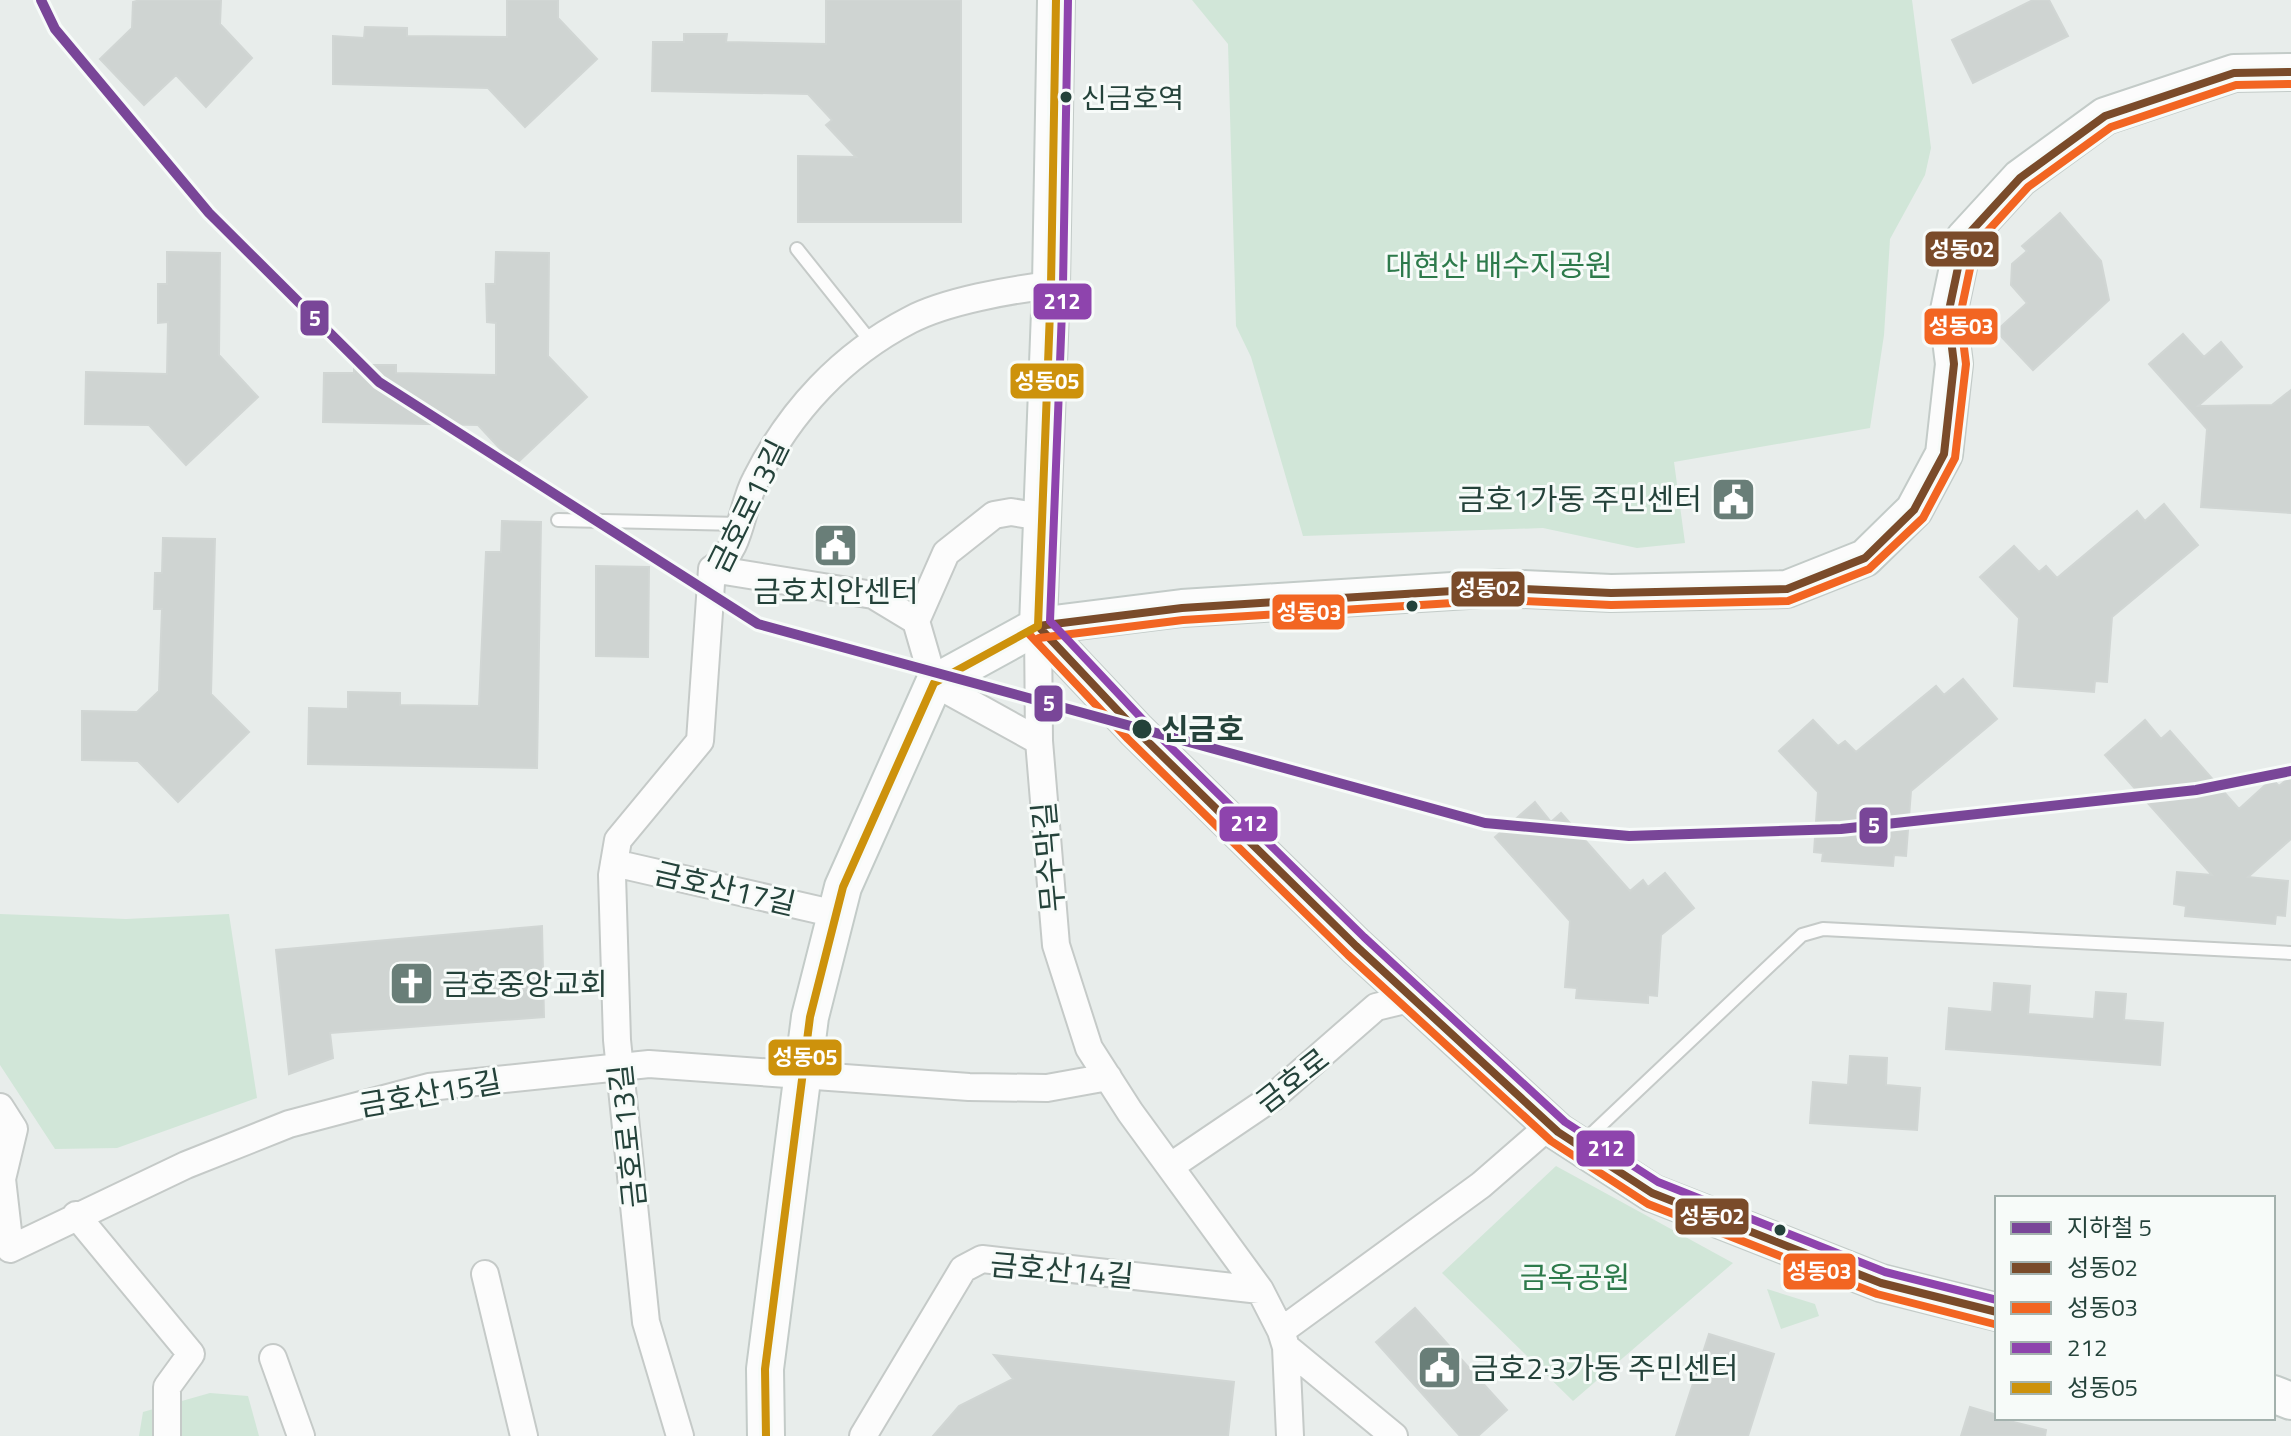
<svg xmlns="http://www.w3.org/2000/svg" width="2291" height="1436" viewBox="0 0 2291 1436" font-family="'Titillium Web','Noto Sans KR',sans-serif">
	<style>
		.green { fill: #d1e6d8 }
		.building { fill: #cfd4d2; stroke: #d1d6d4; stroke-width: 2 }
		.lines { fill: none; stroke-linecap: round; stroke-linejoin: round }
		.lane-casing { stroke: #c5cac8; stroke-width: 16 }
		.street-casing { stroke: #c5cac8; stroke-width: 30 }
		.secondary-casing { stroke: #c3cbc8; stroke-width: 40 }
		.lane { stroke: #fcfcfc; stroke-width: 12 }
		.street { stroke: #fcfcfc; stroke-width: 26 }
		.secondary { stroke: #fcfcfc; stroke-width: 36 }
		.bus-1-casing { stroke: #f7fbf9; stroke-width: 14 }
		.bus-2-casing { stroke: #f7fbf9; stroke-width: 14 }
		.bus-3-casing { stroke: #f7fbf9; stroke-width: 14 }
		.bus-4-casing { stroke: #f7fbf9; stroke-width: 14 }
		.bus-1 { stroke: #7a4b2a; stroke-width: 8 }
		.bus-2 { stroke: #f26522; stroke-width: 8 }
		.bus-3 { stroke: #8e44ad; stroke-width: 8 }
		.bus-4 { stroke: #cd920c; stroke-width: 8 }
		.metro-1-casing { stroke: #f7fbf9; stroke-width: 16 }
		.metro-1 { stroke: #794698; stroke-width: 10 }
		.bus-dot { fill: #24423a; stroke: #f7fbf9; stroke-width: 3 }
		.labels { text-anchor: middle; dominant-baseline: central; stroke-width: 6; stroke-linejoin: round; paint-order: stroke }
		.bus-label { font-size: 28px; fill: #24423a; stroke: #f7fbf9; text-anchor: start }
		.park-label { font-size: 30px; fill: #2d7a4b; stroke: #f7fbf9 }
		.poi-label { font-size: 30px; fill: #24423a; stroke: #f7fbf9; text-anchor: start }
		.street-label { font-size: 30px; fill: #24423a; stroke: #f7fbf9 }
		.stop-label { font-size: 30px; font-weight: bold; fill: #24423a; stroke: #f7fbf9; text-anchor: start }
		.line-badge { stroke: #f7fbf9; stroke-width: 3 }
		.badge-label { font-size: 22px; text-anchor: middle; font-weight: bold; fill: #fff }
	</style>
	<rect width="100%" height="100%" fill="#e8edeb"/>
	<path class="green" d="M 1192,0 L 1912,0 L 1931,148 L 1925,175 L 1890,239 L 1884,335 L 1870,428 L 1674,462 L 1685,543 L 1637,548 L 1543,528 L 1303,536 L 1251,357 L 1236,326 L 1228,44 Z
		M 0,914 L 126,919 L 229,914 L 257,1098 L 117,1148 L 55,1149 L 0,1065 Z
		M 1556,1166 L 1733,1263 L 1573,1401 L 1442,1273 Z
		M 1767,1289 L 1815,1304 L 1819,1316 L 1781,1329 Z
		M 210,1393 L 248,1396 L 259,1436 L 139,1436 L 143,1412 Z"/>
	<path class="building" d="M 140,0 L 221,0 L 220,24 L 252,58 L 206,107 L 176,75 L 144,105 L 100,59 L 132,28 L 133,2 Z
		M 507,0 L 558,0 L 558,18 L 597,59 L 525,127 L 488,88 L 333,84 L 333,36 L 364,38 L 365,27 L 407,28 L 407,36 L 507,37 Z
		M 826,0 L 961,0 L 961,222 L 798,222 L 798,156 L 856,157 L 826,125 L 832,120 L 808,94 L 652,91 L 653,42 L 684,42 L 684,34 L 727,34 L 726,42 L 826,44 Z
		M 2033,0 L 2049,0 L 2068,36 L 1973,83 L 1952,40 Z
		M 2060,213 L 2101,261 L 2109,300 L 2033,370 L 1996,331 L 2027,303 L 2011,285 L 2012,264 L 2027,251 L 2022,246 Z
		M 167,252 L 220,253 L 219,355 L 258,397 L 186,465 L 149,425 L 85,424 L 86,372 L 167,374 L 168,322 L 158,323 L 158,284 L 167,284 Z
		M 496,252 L 549,253 L 548,356 L 587,397 L 515,465 L 478,425 L 323,422 L 324,373 L 354,373 L 354,365 L 396,365 L 396,373 L 496,375 L 496,323 L 487,322 L 486,284 L 495,284 Z
		M 2183,334 L 2204,357 L 2221,342 L 2242,367 L 2198,406 L 2272,405 L 2291,390 L 2291,513 L 2201,507 L 2207,429 L 2149,364 Z
		M 2164,504 L 2198,545 L 2112,617 L 2107,682 L 2095,681 L 2094,692 L 2014,686 L 2019,618 L 1980,577 L 2014,546 L 2039,572 L 2046,566 L 2057,578 L 2137,511 L 2145,521 Z
		M 502,521 L 541,522 L 537,768 L 308,764 L 309,708 L 348,709 L 348,692 L 400,693 L 400,705 L 479,706 L 486,552 L 501,552 Z
		M 163,538 L 215,539 L 211,694 L 249,732 L 178,802 L 138,761 L 82,760 L 82,711 L 137,712 L 159,691 L 162,609 L 154,609 L 155,573 L 162,573 Z
		M 596,566 L 649,567 L 648,657 L 596,656 Z
		M 1963,679 L 1997,719 L 1911,791 L 1906,856 L 1894,855 L 1893,866 L 1822,861 L 1823,853 L 1814,852 L 1818,792 L 1779,751 L 1813,720 L 1838,746 L 1845,741 L 1856,752 L 1936,686 L 1944,695 Z
		M 2145,720 L 2161,739 L 2170,731 L 2239,809 L 2272,779 L 2279,786 L 2291,776 L 2291,839 L 2248,877 L 2288,881 L 2285,916 L 2276,915 L 2275,924 L 2185,916 L 2186,906 L 2174,904 L 2177,872 L 2212,875 L 2105,755 Z
		M 1535,802 L 1551,822 L 1561,813 L 1630,891 L 1643,880 L 1648,887 L 1665,873 L 1694,908 L 1661,935 L 1657,996 L 1648,995 L 1648,1003 L 1576,998 L 1577,988 L 1565,987 L 1570,921 L 1495,837 Z
		M 542,926 L 544,1017 L 330,1033 L 333,1058 L 289,1074 L 276,950 Z
		M 1994,983 L 2030,986 L 2028,1014 L 2094,1019 L 2096,992 L 2126,994 L 2124,1020 L 2163,1023 L 2160,1065 L 1946,1049 L 1949,1008 L 1992,1012 Z
		M 1850,1056 L 1887,1058 L 1886,1085 L 1920,1088 L 1917,1130 L 1810,1123 L 1813,1082 L 1848,1085 Z
		M 1415,1308 L 1507,1410 L 1478,1436 L 1460,1436 L 1376,1342 Z
		M 1709,1334 L 1774,1354 L 1748,1436 L 1676,1436 Z
		M 994,1355 L 1234,1382 L 1228,1436 L 933,1436 L 959,1406 L 1013,1379 Z
		M 1970,1407 L 1997,1415 L 1997,1418 L 2046,1430 L 2045,1436 L 1961,1436 Z"/>
	<g class="lines">
		<defs>
			<path id="lane" d="M 797,249 L 872,343
				M 558,520 L 740,524
				M 1582,1143 L 1802,935 L 1823,929 L 2291,953"/>
			<path id="street" d="M 712,569 L 873,595 L 916,621
				M 1038,626 L 1039,741 L 1056,945 L 1089,1048 L 1130,1112 L 1260,1290 L 1281,1331 L 1286,1347 L 1290,1436
				M 1039,741 L 934,683 L 916,621 L 946,553 L 994,515 L 1011,512 L 1042,517
				M 614,863 L 836,914
				M 0,1107 L 14,1129 L 2,1179 L 10,1249 L 186,1165 L 289,1124 L 429,1087 L 649,1064 L 969,1087 L 1047,1088 L 1108,1077
				M 1171,1166 L 1273,1097 L 1376,1007 L 1413,998
				M 76,1215 L 191,1354 L 167,1387 L 167,1436
				M 485,1274 L 524,1436
				M 1281,1331 L 1481,1185 L 1550,1125
				M 1286,1347 L 1394,1436
				M 273,1358 L 301,1436
				M 680,1436 L 646,1322 L 617,1040 L 612,875 L 618,840 L 700,741 L 712,569 C 742,551 740,508 756,479 C 790,411 842,355 910,320 C 946,301 1010,290 1051,285
				M 863,1436 L 963,1269 L 982,1259 L 1260,1290"/>
			<path id="secondary" d="M 1056,0 L 1051,285 L 1038,626 L 1136,730 L 1356,946 L 1558,1132 L 1652,1193 L 1881,1283 L 1997,1312
				M 2273,1394 L 2291,1401
				M 766,1436 L 765,1369 L 810,1017 L 843,887 L 934,683 L 1038,626 L 1182,608 L 1500,588 L 1611,593 L 1787,589 L 1865,558 L 1914,510 L 1944,454 L 1954,364 L 1948,315 L 1964,239 L 2020,178 L 2105,116 L 2234,73 L 2291,72"/>
		</defs>
		<use href="#lane" class="lane-casing"/>
		<use href="#street" class="street-casing"/>
		<use href="#secondary" class="secondary-casing"/>
		<use href="#lane" class="lane"/>
		<use href="#street" class="street"/>
		<use href="#secondary" class="secondary"/>
		<defs>
			<path id="bus-1" d="M 1038,626 L 1182,608 L 1500,588 L 1611,593 L 1787,589 L 1865,558 L 1914,510 L 1944,454 L 1954,364 L 1948,315 L 1964,239 L 2020,178 L 2105,116 L 2234,73 L 2291,72
				M 1038,626 L 1136,730 L 1356,946 L 1558,1132 L 1652,1193 L 1881,1283 L 1997,1312"/>
			<path id="bus-2" d="M 1029,634 L 1128,739 L 1348,955 L 1551,1141 L 1648,1204 L 1877,1294 L 1994,1324
				M 1039,638 L 1183,620 L 1500,600 L 1611,605 L 1788,601 L 1869,569 L 1923,518 L 1955,458 L 1966,364 L 1960,316 L 1975,245 L 2028,187 L 2111,127 L 2236,85 L 2291,84"/>
			<path id="bus-3" d="M 1068,0 L 1063,285 L 1050,621 L 1145,722 L 1364,937 L 1565,1122 L 1658,1182 L 1885,1272 L 1997,1300"/>
			<path id="bus-4" d="M 766,1436 L 765,1369 L 810,1017 L 843,887 L 934,683 L 1038,626 L 1051,285 L 1056,0"/>
		</defs>
		<use href="#bus-1" class="bus-1-casing"/>
		<use href="#bus-2" class="bus-2-casing"/>
		<use href="#bus-3" class="bus-3-casing"/>
		<use href="#bus-4" class="bus-4-casing"/>
		<use href="#bus-1" class="bus-1"/>
		<use href="#bus-2" class="bus-2"/>
		<use href="#bus-3" class="bus-3"/>
		<use href="#bus-4" class="bus-4"/>
		<defs>
			<path id="metro-1" d="M 41,0 L 55,29 L 209,213 L 379,382 L 758,624 L 1485,823 L 1629,836 L 1841,829 L 2196,790 L 2291,771"/>
		</defs>
		<use href="#metro-1" class="metro-1-casing"/>
		<use href="#metro-1" class="metro-1"/>
	</g>
	<defs>
		<symbol id="civic-square" viewBox="-11 -11 22 22"><rect x="-9" y="-9" width="18" height="18" rx="4" fill="#697e78" stroke="#f7fbf9"/><path d="M-.6-6.5H3V-4.5H.6V-3L4-1V1h2V6H-6V1h2V-1L-.6-3ZM-1.2 2.5V6h2.4V2.5Z" fill="#fff"/></symbol>
		<symbol id="church-square" viewBox="-11 -11 22 22"><rect x="-9" y="-9" width="18" height="18" rx="4" fill="#697e78" stroke="#f7fbf9"/><path d="M-1.2-6h2.4v3.5h3.3v2.4h-3.3V6h-2.4V-.1h-3.3v-2.4h3.3Z" fill="#fff"/></symbol>
	</defs>
	<g fill-rule="evenodd">
		<use href="#civic-square" x="1708" y="474" width="51" height="51"/>
		<use href="#civic-square" x="810" y="520" width="51" height="51"/>
		<use href="#church-square" x="386" y="958" width="51" height="51"/>
		<use href="#civic-square" x="1414" y="1342" width="51" height="51"/>
	</g>
	<g class="bus-dot">
		<circle cx="1066" cy="97" r="7"/>
		<circle cx="1412" cy="606" r="7"/>
		<circle cx="1142" cy="729" r="11"/>
		<circle cx="1780" cy="1230" r="7"/>
	</g>
	<g class="labels">
		<g class="bus-label">
			<text x="1081" y="97">신금호역</text>
		</g>
		<g class="park-label">
			<text x="1499" y="265">대현산 배수지공원</text>
			<text x="1575" y="1277">금옥공원</text>
		</g>
		<g class="poi-label">
			<text x="1702" y="499" text-anchor="end">금호1가동 주민센터</text>
			<text x="836" y="591" text-anchor="middle">금호치안센터</text>
			<text x="442" y="984">금호중앙교회</text>
			<text x="1471" y="1368">금호2·3가동 주민센터</text>
		</g>
		<g class="street-label">
			<text transform="translate(748 506) rotate(-64)">금호로13길</text>
			<text transform="translate(1048 857) rotate(-95)">무수막길</text>
			<text transform="translate(725 888) rotate(13)">금호산17길</text>
			<text transform="translate(1292 1080) rotate(-38)">금호로</text>
			<text transform="translate(430 1093) rotate(-10)">금호산15길</text>
			<text transform="translate(627 1136) rotate(-96)">금호로13길</text>
			<text transform="translate(1062 1270) rotate(5)">금호산14길</text>
		</g>
		<g class="stop-label">
			<text x="1161" y="729">신금호</text>
		</g>
	</g>
	<g class="line-badge">
		<rect x="1924" y="230" width="76" height="38" rx="8" fill="#7a4b2a"/>
		<rect x="1032" y="282" width="61" height="39" rx="8" fill="#8e44ad"/>
		<rect x="299" y="299" width="31" height="38" rx="8" fill="#794698"/>
		<rect x="1923" y="307" width="76" height="39" rx="8" fill="#f26522"/>
		<rect x="1009" y="362" width="76" height="38" rx="8" fill="#cd920c"/>
		<rect x="1450" y="570" width="76" height="38" rx="8" fill="#7a4b2a"/>
		<rect x="1271" y="593" width="75" height="38" rx="8" fill="#f26522"/>
		<rect x="1033" y="684" width="31" height="39" rx="8" fill="#794698"/>
		<rect x="1218" y="805" width="61" height="38" rx="8" fill="#8e44ad"/>
		<rect x="1858" y="806" width="31" height="39" rx="8" fill="#794698"/>
		<rect x="767" y="1038" width="76" height="39" rx="8" fill="#cd920c"/>
		<rect x="1575" y="1129" width="61" height="39" rx="8" fill="#8e44ad"/>
		<rect x="1674" y="1197" width="76" height="39" rx="8" fill="#7a4b2a"/>
		<rect x="1782" y="1252" width="75" height="39" rx="8" fill="#f26522"/>
	</g>
	<g class="badge-label">
		<text x="1962" y="257">성동02</text>
		<text x="1062" y="309">212</text>
		<text x="315" y="326">5</text>
		<text x="1961" y="334">성동03</text>
		<text x="1047" y="389">성동05</text>
		<text x="1488" y="596">성동02</text>
		<text x="1309" y="620">성동03</text>
		<text x="1049" y="711">5</text>
		<text x="1249" y="831">212</text>
		<text x="1874" y="833">5</text>
		<text x="805" y="1065">성동05</text>
		<text x="1606" y="1156">212</text>
		<text x="1712" y="1224">성동02</text>
		<text x="1819" y="1279">성동03</text>
	</g>
	<rect x="1995" y="1196" width="280" height="224" fill="#f7fbf9" stroke="#a3b1ad" stroke-width="2"/>
	<rect x="2011" y="1222" width="40" height="12" fill="#794698" stroke="#a3b1ad" stroke-width="2"/>
	<text x="2067" y="1236" font-size="24" fill="#24423a">지하철 5</text>
	<rect x="2011" y="1262" width="40" height="12" fill="#7a4b2a" stroke="#a3b1ad" stroke-width="2"/>
	<text x="2067" y="1276" font-size="24" fill="#24423a">성동02</text>
	<rect x="2011" y="1302" width="40" height="12" fill="#f26522" stroke="#a3b1ad" stroke-width="2"/>
	<text x="2067" y="1316" font-size="24" fill="#24423a">성동03</text>
	<rect x="2011" y="1342" width="40" height="12" fill="#8e44ad" stroke="#a3b1ad" stroke-width="2"/>
	<text x="2067" y="1356" font-size="24" fill="#24423a">212</text>
	<rect x="2011" y="1382" width="40" height="12" fill="#cd920c" stroke="#a3b1ad" stroke-width="2"/>
	<text x="2067" y="1396" font-size="24" fill="#24423a">성동05</text>
</svg>
